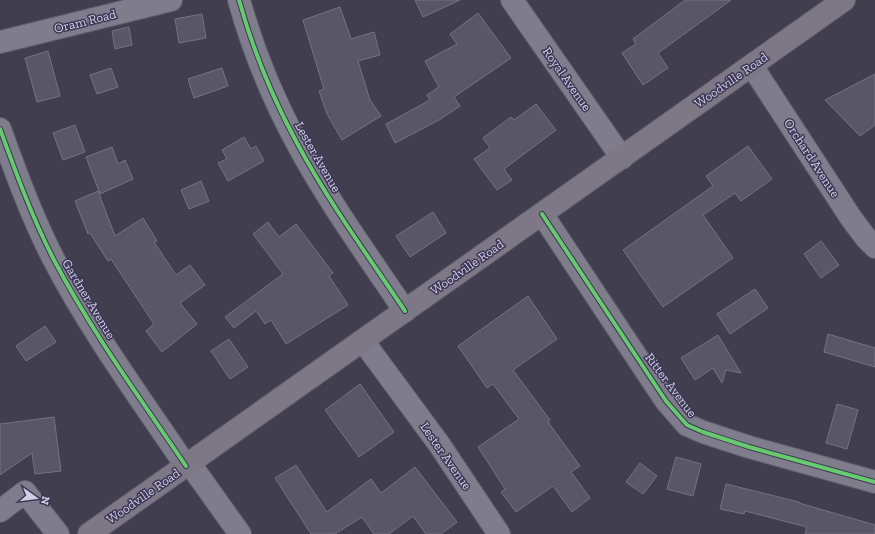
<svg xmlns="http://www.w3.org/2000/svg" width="875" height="534" viewBox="0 0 875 534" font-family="'Zilla Slab',serif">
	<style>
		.building { fill: #595766; stroke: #757282 }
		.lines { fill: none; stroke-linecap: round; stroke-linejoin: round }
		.minor-casing { stroke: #5d5b6a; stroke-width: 24 }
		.major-casing { stroke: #5d5b6a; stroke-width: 24 }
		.minor { stroke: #7f7d8c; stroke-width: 22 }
		.major { stroke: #7e7786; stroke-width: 22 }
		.cycleway-casing { stroke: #3c3757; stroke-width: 6 }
		.cycleway { stroke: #67ca6e; stroke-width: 4 }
		.labels { text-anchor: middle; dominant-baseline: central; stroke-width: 3; stroke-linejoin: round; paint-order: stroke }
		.street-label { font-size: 13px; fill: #d2cfe3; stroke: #3c3757 }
	</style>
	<rect width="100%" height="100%" fill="#413e50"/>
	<path class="building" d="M 415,0 L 460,0 L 423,17 Z
		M 685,0 L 731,0 L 658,53 L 668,68 L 643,85 L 622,53 L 636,44 L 633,39 Z
		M 340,7 L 351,39 L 374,32 L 380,55 L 358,61 L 370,100 L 381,116 L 342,140 L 327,114 L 319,91 L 324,89 L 303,20 Z
		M 478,13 L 511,58 L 454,97 L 460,106 L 439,120 L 395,143 L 386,124 L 430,100 L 427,95 L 439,87 L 425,61 L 457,44 L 450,34 Z
		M 202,14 L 206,38 L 179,43 L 175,19 Z
		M 129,27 L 132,45 L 115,49 L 112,31 Z
		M 48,51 L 60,96 L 37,102 L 25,58 Z
		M 111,68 L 118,87 L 97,94 L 90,75 Z
		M 222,68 L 228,86 L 194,98 L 188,79 Z
		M 875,74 L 875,125 L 860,136 L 825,100 Z
		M 536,104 L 556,130 L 504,169 L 512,180 L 497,190 L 474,159 L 490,148 L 483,138 L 511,117 L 514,120 Z
		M 75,125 L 85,152 L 63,160 L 53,133 Z
		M 244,137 L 251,149 L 256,146 L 264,161 L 228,181 L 218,163 L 227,159 L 222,150 Z
		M 748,146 L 772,179 L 741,201 L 735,193 L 703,215 L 733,258 L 663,307 L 623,250 L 713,186 L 706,176 Z
		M 112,147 L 118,164 L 125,160 L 133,179 L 100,194 L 86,157 Z
		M 201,181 L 209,201 L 189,209 L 181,190 Z
		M 98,191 L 115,236 L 143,218 L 157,241 L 154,242 L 176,275 L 190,265 L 205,285 L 180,303 L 197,324 L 162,352 L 146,331 L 154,324 L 111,259 L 108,261 L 90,233 L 88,234 L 75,201 Z
		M 433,212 L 446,233 L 410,257 L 396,236 Z
		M 268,222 L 279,237 L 296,224 L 333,273 L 329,276 L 348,305 L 286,344 L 271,320 L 265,324 L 256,311 L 234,328 L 225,317 L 283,274 L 253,234 Z
		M 821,241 L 839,265 L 821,278 L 804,254 Z
		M 755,289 L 768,308 L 730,334 L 717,314 Z
		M 528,296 L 557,339 L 513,370 L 550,420 L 548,422 L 580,466 L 571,472 L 590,498 L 572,512 L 553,486 L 516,512 L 501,492 L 505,489 L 478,447 L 519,419 L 493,384 L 487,388 L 458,346 Z
		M 45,326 L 56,342 L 26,361 L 16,346 Z
		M 828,334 L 875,348 L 875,367 L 824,352 Z
		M 718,335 L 741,373 L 726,370 L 722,383 L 713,368 L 695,380 L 681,358 Z
		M 229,339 L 248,367 L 230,379 L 211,351 Z
		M 360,384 L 394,432 L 359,457 L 325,410 Z
		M 837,404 L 858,410 L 847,449 L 826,443 Z
		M 54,417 L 61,471 L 35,474 L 32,453 L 0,475 L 0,424 Z
		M 676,457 L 701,464 L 693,496 L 667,489 Z
		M 640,463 L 657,476 L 643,494 L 626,482 Z
		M 296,465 L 327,512 L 371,479 L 381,493 L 415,467 L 457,522 L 441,534 L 426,534 L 413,516 L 389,534 L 374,534 L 362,517 L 335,534 L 311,534 L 275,478 Z
		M 726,484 L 799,502 L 799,503 L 875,525 L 875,534 L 805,534 L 807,527 L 745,511 L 744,514 L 720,509 Z"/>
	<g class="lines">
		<defs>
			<path id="minor" d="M 239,0 C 253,50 272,97 297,143 C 328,201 368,256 405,311
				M 512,0 L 622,158
				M 0,42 L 171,0
				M 752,66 L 851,218 L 866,238 L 875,247
				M 0,129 C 16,173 32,217 53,258 C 91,331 140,398 186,466
				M 542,214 L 644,368 L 666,401 L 687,425 L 703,432 L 749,447 L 875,482
				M 363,341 L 439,444 L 499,534
				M 190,464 L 240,534
				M 0,511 L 25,492 L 58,534"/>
			<path id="major" d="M 89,534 L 844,0"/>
		</defs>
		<use href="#minor" class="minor-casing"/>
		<use href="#major" class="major-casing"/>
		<use href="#minor" class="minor"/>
		<use href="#major" class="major"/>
		<defs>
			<path id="cycleway" d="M 239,0 C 253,50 272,97 297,143 C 328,201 368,256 405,311
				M 0,129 C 16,173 32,217 53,258 C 91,331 140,398 186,466
				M 542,214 L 644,368 L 666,401 L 687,425 L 703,432 L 749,447 L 875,482"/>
		</defs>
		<use href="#cycleway" class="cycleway-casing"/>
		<use href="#cycleway" class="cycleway"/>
	</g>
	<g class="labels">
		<g class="street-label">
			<text transform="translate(85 21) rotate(-14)">Oram Road</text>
			<text transform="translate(567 79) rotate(55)">Royal Avenue</text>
			<text transform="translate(731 80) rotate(-35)">Woodville Road</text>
			<text transform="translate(318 157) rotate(60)">Lester Avenue</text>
			<text transform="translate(812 158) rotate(57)">Orchard Avenue</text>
			<text transform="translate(467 267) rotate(-35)">Woodville Road</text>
			<text transform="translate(89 299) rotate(59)">Gardner Avenue</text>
			<text transform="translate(671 385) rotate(53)">Ritter Avenue</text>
			<text transform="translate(446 456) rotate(55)">Lester Avenue</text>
			<text transform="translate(143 496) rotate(-35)">Woodville Road</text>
		</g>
	</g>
	<g transform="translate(36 498) rotate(104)" stroke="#3c3757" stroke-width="3" paint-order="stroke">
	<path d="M0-3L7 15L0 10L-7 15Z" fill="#d2cfe3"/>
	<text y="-6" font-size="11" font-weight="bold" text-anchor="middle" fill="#d2cfe3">N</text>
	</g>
</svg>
